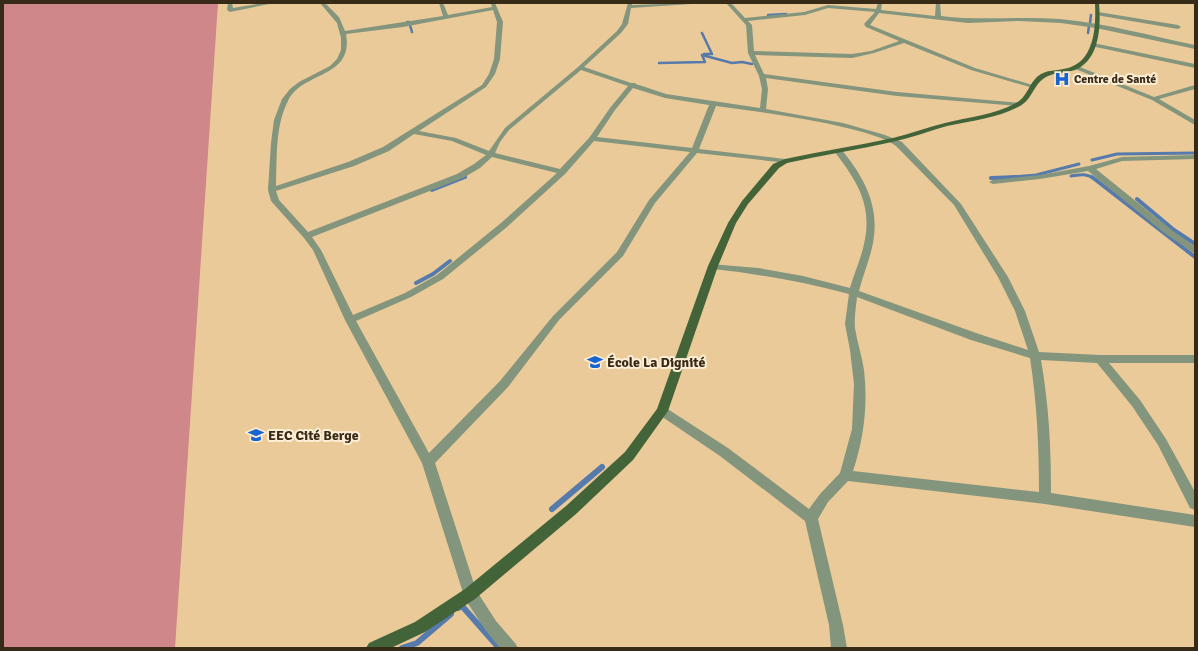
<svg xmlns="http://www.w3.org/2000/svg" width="1198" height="651" viewBox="0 0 1198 651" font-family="Signika,sans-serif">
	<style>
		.green { fill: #cf8789 }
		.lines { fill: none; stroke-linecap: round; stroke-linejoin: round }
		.stream-far3 { stroke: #577aad; stroke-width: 2.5 }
		.stream-far2 { stroke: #577aad; stroke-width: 3 }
		.stream-far1 { stroke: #577aad; stroke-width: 4 }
		.stream { stroke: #577aad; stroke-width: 6 }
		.minor { fill: #83957d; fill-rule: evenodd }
		.major { fill: #436339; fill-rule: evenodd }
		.labels { text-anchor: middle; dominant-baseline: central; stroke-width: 4; stroke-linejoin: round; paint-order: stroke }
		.far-poi-label { font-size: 12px; font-weight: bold; fill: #372b17; stroke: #feeed5; text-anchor: start }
		.poi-label { font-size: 14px; font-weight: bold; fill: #372b17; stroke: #feeed5; text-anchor: start }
	</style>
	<rect width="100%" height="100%" fill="#eaca99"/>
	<path class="green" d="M 3,3 L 218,3 L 175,648 L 3,648 Z"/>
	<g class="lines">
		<path class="stream-far3" d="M 768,15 L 786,14
			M 407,22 L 409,22 L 412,32
			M 1090,23 L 1091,15
			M 702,33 L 712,54 L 704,54
			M 1088,33 L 1089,26
			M 702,55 L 732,63 L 742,62 L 752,64
			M 659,63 L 705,62 L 702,55"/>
		<path class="stream-far2" d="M 1092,160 L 1117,154 L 1195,153
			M 1071,176 C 1079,175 1086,173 1093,178
			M 462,178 L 465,177
			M 991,178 L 1002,178
			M 1002,178 L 1036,175 L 1079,164"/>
		<path class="stream-far1" d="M 1092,177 L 1195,257
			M 991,178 L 1020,177
			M 432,190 L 465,177
			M 1137,199 L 1174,230 L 1195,244
			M 416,283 L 433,274 L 450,261"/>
		<path class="stream" d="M 552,509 L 602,467
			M 458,608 L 462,606 L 499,648
			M 402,648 L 417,643 L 451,614"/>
		<path class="minor" d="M 228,3 L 232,3 L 233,8 L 263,3 L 274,3 L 230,12 L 227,10 Z
			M 320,3 L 325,3 L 339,17 L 345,31 L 443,16 L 439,3 L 443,3 L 448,15 L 492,7 L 491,3 L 495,3 L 503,22 L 500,59 L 495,74 L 486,87 L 419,131 L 456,138 L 489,151 L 505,128 L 578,67 L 617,31 L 622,24 L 628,3 L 632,3 L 632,5 L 693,3 L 691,4 L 631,8 L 628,24 L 621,33 L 584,67 L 631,83 L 635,83 L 636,84 L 666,94 L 760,108 L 762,89 L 759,76 L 748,53 L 746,25 L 726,3 L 731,3 L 745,18 L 804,12 L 828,5 L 876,9 L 878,3 L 882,3 L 881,10 L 935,16 L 936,3 L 940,3 L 941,16 C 980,21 1020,16 1060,19 C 1105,23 1151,36 1195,45 L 1195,49 L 1096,28 L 1061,23 L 1019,21 L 968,23 L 879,13 L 870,25 L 975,68 L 1036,86 L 1033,88 L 971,70 L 904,43 L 874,53 L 852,58 L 755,55 L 764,74 L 897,92 L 1021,103 L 1021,105 L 1019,106 L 897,96 L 766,78 L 768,89 L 766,109 L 843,123 L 885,135 L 902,142 L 961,204 L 1008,277 L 1025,311 L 1039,352 L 1100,355 L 1195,355 L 1195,363 L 1109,363 L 1140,400 L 1166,439 L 1195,492 L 1195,510 L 1190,508 L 1158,445 L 1132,406 L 1097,363 L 1041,360 C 1049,406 1051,447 1051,493 L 1195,515 L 1195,527 L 1045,504 L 848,481 L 828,502 L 818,519 L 843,625 L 847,648 L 831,648 L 829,625 L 805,521 L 720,456 L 658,414 L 656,411 L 658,408 L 662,407 L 666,408 L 728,448 L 809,509 L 820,494 L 840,473 L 852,429 L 854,384 L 850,350 L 845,324 L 849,294 C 804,282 759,274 713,269 L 708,266 L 710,264 L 758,268 L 803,276 L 850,288 C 854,273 861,259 864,244 C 873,205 857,181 834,151 L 838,149 L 841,149 C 864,177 880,206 873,243 C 870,259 863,275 859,291 L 979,334 L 1028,350 L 1015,311 L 998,277 L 954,205 L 896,146 C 883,137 866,133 851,129 C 806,118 761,112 716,106 L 699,149 L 785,159 L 789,161 L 788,163 L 697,153 L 655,203 L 623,256 L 559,320 L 508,387 L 435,463 L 476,590 L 496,621 L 515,643 L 518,648 L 500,648 L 486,631 L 465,599 L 422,463 L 345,320 L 313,250 L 304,238 L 271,201 L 268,190 L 271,143 L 274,120 L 282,99 L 290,89 L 299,82 L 330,66 L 337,59 L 341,50 L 341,38 L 337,23 ZM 828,8 L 875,12 L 864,24 L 866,27 L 899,41 L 871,51 L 852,54 L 754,51 L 752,25 L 748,21 L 805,15 ZM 493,10 L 497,22 L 494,59 L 489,74 L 482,85 L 383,147 L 348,162 L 276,186 C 277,158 275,126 288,101 C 302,71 354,79 346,34 L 403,27 ZM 581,70 L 628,86 L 610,108 L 589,138 L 560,169 L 495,153 L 500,142 L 509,130 ZM 633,88 L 665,98 L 709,105 L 692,148 L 597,137 L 615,110 ZM 414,134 L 452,141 L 486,155 L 474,164 L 457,174 L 308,232 L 279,200 L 276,191 L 354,166 L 389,151 ZM 594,141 L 690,152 L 649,200 L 617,252 L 553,316 L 500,381 L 429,453 L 356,321 L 411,297 L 443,279 L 507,227 L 565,174 ZM 492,157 L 557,173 L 501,223 L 437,275 L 405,293 L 353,315 L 321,250 L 312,237 L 463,178 L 480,168 ZM 857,297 L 971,340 L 1030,358 C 1037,404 1039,445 1039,492 L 853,471 C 864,438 868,404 864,370 C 862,356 857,342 855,328 C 854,318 856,307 857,297 Z
			M 1098,12 L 1178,25 L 1181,27 L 1178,29 L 1096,15 L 1096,13 Z
			M 1093,43 L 1195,64 L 1195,68 L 1091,46 L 1090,45 Z
			M 1075,65 L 1154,97 L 1195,85 L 1195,89 L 1159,99 L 1195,120 L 1195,125 L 1152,100 L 1073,68 L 1072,67 Z
			M 1195,155 L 1195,159 L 1122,161 L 1096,169 L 1169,228 L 1195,247 L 1195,254 L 1163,232 L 1088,171 L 1040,179 L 993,184 L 989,182 L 993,180 L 1040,175 L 1089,166 L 1122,157 Z"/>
		<path class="major" d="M 1095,3 L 1099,3 C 1101,26 1100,60 1075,70 C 1065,73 1055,72 1046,77 C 1033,84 1033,99 1020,106 C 999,118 971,121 947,126 C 929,131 911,138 892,142 C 857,150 822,155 787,163 L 779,168 L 748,204 L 736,223 L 718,266 L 668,411 L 633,460 L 576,514 L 475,599 L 425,632 L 391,648 L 366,648 L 369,643 L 415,622 L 465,589 L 566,506 L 625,452 L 657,409 L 708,266 L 728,223 L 742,201 L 773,164 L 785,159 C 821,151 857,146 893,138 C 910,134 928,127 945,123 C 968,117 995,115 1016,103 C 1028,97 1029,81 1041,74 C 1050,69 1061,71 1071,67 C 1095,58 1096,25 1095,3 Z"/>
	</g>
	<defs>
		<symbol id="hospital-bare" viewBox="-9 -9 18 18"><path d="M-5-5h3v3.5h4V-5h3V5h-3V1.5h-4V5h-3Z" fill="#1865d0" stroke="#feeed5" stroke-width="2.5" paint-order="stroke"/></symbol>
		<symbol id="school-bare" viewBox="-9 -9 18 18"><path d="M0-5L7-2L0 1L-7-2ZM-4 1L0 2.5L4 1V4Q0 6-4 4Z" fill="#1865d0" stroke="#feeed5" stroke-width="2.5" paint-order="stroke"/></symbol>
	</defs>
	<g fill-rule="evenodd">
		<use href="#hospital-bare" x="1051" y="68" width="22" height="22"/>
		<use href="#school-bare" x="584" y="351" width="22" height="22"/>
		<use href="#school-bare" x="245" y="424" width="22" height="22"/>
	</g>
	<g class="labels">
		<g class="far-poi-label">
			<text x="1074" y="79">Centre de Santé</text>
		</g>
		<g class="poi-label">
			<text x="607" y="362">École La Dignité</text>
			<text x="268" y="435">EEC Cité Berge</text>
		</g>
	</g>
	<rect width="1198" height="651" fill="none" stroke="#372b17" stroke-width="8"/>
</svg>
